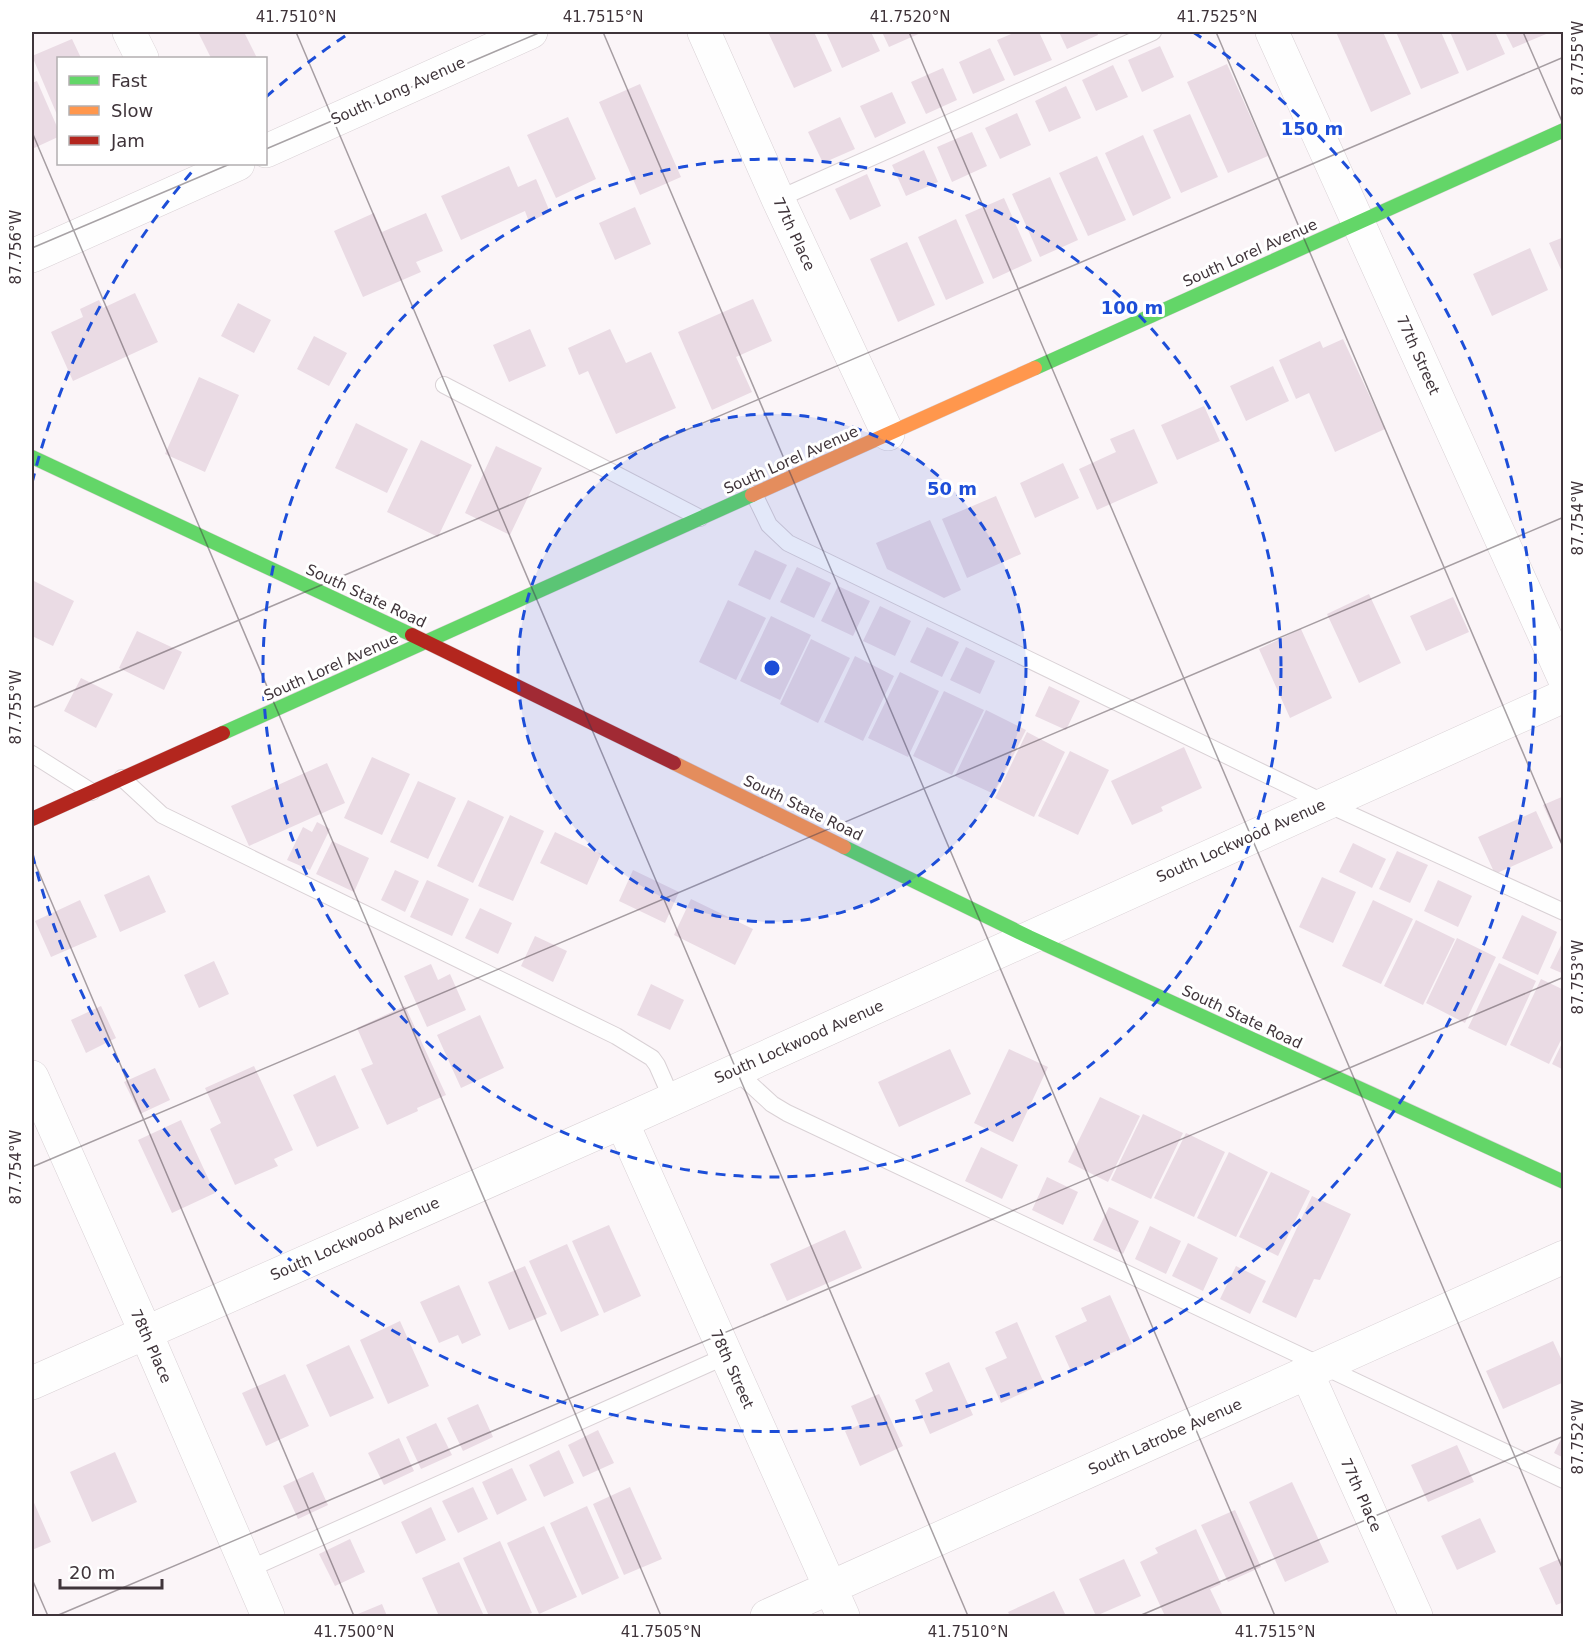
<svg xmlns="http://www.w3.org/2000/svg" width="1595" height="1648" viewBox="0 0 1595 1648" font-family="'DejaVu Sans',sans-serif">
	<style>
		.building { fill: #eadbe4 }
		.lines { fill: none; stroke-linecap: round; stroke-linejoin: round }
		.lane-casing { stroke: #d9d1d5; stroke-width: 18 }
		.street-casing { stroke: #d9d1d5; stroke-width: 34 }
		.fast-casing { stroke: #d9d1d5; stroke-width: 15 }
		.slow-casing { stroke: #d9d1d5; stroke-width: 15 }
		.jam-casing { stroke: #d9d1d5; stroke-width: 15 }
		.lane { stroke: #fefefe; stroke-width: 16 }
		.street { stroke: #fefefe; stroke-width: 33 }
		.fast { stroke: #63d668; stroke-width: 14 }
		.slow { stroke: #ff974d; stroke-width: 14 }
		.jam { stroke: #b3261e; stroke-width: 14 }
		.ticks { fill: none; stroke: #3f343a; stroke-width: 1.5; stroke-opacity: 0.45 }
		.ring { fill: none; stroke: #1d4ed8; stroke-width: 3; stroke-dasharray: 10 8 }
		.labels { text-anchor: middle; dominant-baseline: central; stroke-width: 6; stroke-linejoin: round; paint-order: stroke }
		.street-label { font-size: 15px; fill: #3f343a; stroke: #fff }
		.centre { fill: #1d4ed8; stroke: #fff; stroke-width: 3 }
		.ring-label { font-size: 18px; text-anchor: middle; font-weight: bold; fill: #1d4ed8; stroke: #fff; stroke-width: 6; stroke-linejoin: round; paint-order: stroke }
		.neatline { fill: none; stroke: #3f343a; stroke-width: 2 }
		.ticks-label { font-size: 15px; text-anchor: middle; fill: #3f343a }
	</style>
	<rect width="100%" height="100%" fill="#fbf5f8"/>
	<path class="building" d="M 198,32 L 244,32 L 257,58 L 211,58 Z
		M 768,32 L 814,32 L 832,71 L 794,88 Z
		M 826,32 L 871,32 L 880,51 L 842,68 Z
		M 882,32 L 923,32 L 889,47 Z
		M 1016,32 L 1039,32 L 1052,60 L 1014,76 L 997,40 Z
		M 1059,32 L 1097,32 L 1098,35 L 1067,49 Z
		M 1336,32 L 1383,32 L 1411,94 L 1371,112 Z
		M 1396,32 L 1441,32 L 1459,73 L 1421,89 Z
		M 1450,32 L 1495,32 L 1505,54 L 1467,71 Z
		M 1505,32 L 1551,32 L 1513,48 Z
		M 72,39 L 81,58 L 58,58 L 58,117 L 32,56 Z
		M 1160,46 L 1174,77 L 1142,92 L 1128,60 Z
		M 990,48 L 1005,80 L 973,94 L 959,62 Z
		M 1227,64 L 1268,156 L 1228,173 L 1187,82 Z
		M 1113,65 L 1128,97 L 1096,111 L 1082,80 Z
		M 943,68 L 957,100 L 926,114 L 911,82 Z
		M 37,81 L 58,129 L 58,137 L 32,149 L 32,83 Z
		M 640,84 L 681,177 L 640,195 L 599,102 Z
		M 1066,86 L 1081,118 L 1049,132 L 1035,101 Z
		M 892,92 L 906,123 L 875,138 L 860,106 Z
		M 1017,113 L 1031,145 L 1000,159 L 985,128 Z
		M 1190,114 L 1218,177 L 1181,193 L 1153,130 Z
		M 568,117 L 596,179 L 556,198 L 527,135 Z
		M 840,117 L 855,149 L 823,163 L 808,132 Z
		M 972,132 L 987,166 L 952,182 L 937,147 Z
		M 1143,135 L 1171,198 L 1133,216 L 1105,153 Z
		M 924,150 L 938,182 L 906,196 L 892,165 Z
		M 1097,156 L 1126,220 L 1088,236 L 1059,173 Z
		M 509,166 L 518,187 L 536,179 L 550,212 L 529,222 L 525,211 L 461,240 L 441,196 Z
		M 867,174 L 881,206 L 850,220 L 835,189 Z
		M 1050,177 L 1078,240 L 1040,257 L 1012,194 Z
		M 1004,198 L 1032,261 L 993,279 L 965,215 Z
		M 635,207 L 651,244 L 615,260 L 599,223 Z
		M 374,213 L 382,232 L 426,213 L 443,251 L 416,262 L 421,272 L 363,297 L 334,231 Z
		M 956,219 L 984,283 L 946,300 L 918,237 Z
		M 1564,237 L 1564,276 L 1549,243 Z
		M 907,242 L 935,305 L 898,322 L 870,259 Z
		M 1530,248 L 1548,290 L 1492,316 L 1473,274 Z
		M 135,293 L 158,342 L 73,381 L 51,332 L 83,317 L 80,309 L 99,300 L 103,308 Z
		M 753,299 L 772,341 L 736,357 L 752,392 L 712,410 L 678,332 Z
		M 238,303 L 271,320 L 254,353 L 221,336 Z
		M 530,329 L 546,366 L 509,382 L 493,345 Z
		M 610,329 L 626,363 L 651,352 L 676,408 L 616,434 L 588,371 L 579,375 L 568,348 Z
		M 314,336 L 347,353 L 329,386 L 297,369 Z
		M 1343,339 L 1385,429 L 1335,452 L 1309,393 L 1296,399 L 1279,360 L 1320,341 L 1323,348 Z
		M 1273,366 L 1289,401 L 1246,421 L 1230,386 Z
		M 199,377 L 239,395 L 205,472 L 165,454 Z
		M 1204,406 L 1220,441 L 1177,460 L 1161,425 Z
		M 356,423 L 408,449 L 387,493 L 335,468 Z
		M 1134,429 L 1158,483 L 1097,510 L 1079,469 L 1116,452 L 1110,439 Z
		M 421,440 L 472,465 L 438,537 L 387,512 Z
		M 496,446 L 542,468 L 510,535 L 465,513 Z
		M 1063,463 L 1079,498 L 1035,518 L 1020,483 Z
		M 996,496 L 1021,554 L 967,578 L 942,519 Z
		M 930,520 L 961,590 L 944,598 L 887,569 L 876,543 Z
		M 755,550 L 787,565 L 770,600 L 738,585 Z
		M 797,567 L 831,583 L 814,618 L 780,602 Z
		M 32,580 L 74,601 L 53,646 L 32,636 Z
		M 838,586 L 870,601 L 853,636 L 821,621 Z
		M 1369,594 L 1401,663 L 1359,683 L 1327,614 Z
		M 1453,597 L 1469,632 L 1426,651 L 1410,616 Z
		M 728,600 L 766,618 L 736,680 L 699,662 Z
		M 880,606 L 911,621 L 895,656 L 863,641 Z
		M 771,616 L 811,635 L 780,700 L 740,681 Z
		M 927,627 L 959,642 L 942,677 L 910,662 Z
		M 1301,629 L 1332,698 L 1290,718 L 1259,649 Z
		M 137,631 L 182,652 L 164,690 L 119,668 Z
		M 811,639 L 850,658 L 818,723 L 780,704 Z
		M 966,647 L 995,661 L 980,694 L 950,680 Z
		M 855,656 L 894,676 L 863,741 L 824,722 Z
		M 900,672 L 939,691 L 908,757 L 868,738 Z
		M 81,678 L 113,694 L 96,728 L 64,711 Z
		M 1049,686 L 1080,701 L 1066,730 L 1035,716 Z
		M 944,691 L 984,710 L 952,775 L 913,756 Z
		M 986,710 L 1026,730 L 994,794 L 955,776 Z
		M 1027,732 L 1065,752 L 1034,817 L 995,798 Z
		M 1184,747 L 1202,788 L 1161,807 L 1163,811 L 1132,825 L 1111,781 Z
		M 1070,751 L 1109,770 L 1078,835 L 1038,816 Z
		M 372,757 L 410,774 L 382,835 L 344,818 Z
		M 327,763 L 345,803 L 249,846 L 231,806 Z
		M 418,781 L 456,798 L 428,859 L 390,842 Z
		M 1564,796 L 1564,851 L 1543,805 Z
		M 468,800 L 504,817 L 473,883 L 437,866 Z
		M 1536,811 L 1553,848 L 1495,874 L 1478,837 Z
		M 510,815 L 544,831 L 513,901 L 478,886 Z
		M 317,822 L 330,829 L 310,870 L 287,860 L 303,827 L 312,832 Z
		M 555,832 L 601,854 L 587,885 L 540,863 Z
		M 332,841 L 369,858 L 354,892 L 316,874 Z
		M 1353,843 L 1386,859 L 1372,888 L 1339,872 Z
		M 1397,851 L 1428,865 L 1410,903 L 1379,889 Z
		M 395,870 L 419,881 L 405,912 L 381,900 Z
		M 633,870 L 679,892 L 665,923 L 619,901 Z
		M 149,875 L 166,912 L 120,932 L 104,895 Z
		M 1322,877 L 1356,892 L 1333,943 L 1299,927 Z
		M 427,880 L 469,899 L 452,936 L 410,917 Z
		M 1438,880 L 1472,896 L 1458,927 L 1424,911 Z
		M 691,899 L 753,929 L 735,965 L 674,935 Z
		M 80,900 L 97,937 L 51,957 L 35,921 Z
		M 1373,900 L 1413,919 L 1381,984 L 1342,966 Z
		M 480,908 L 512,923 L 498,954 L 465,938 Z
		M 1522,915 L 1557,932 L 1538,975 L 1502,958 Z
		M 1416,920 L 1455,939 L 1423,1005 L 1384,986 Z
		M 535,936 L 567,951 L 553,982 L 521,966 Z
		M 1457,938 L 1496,957 L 1465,1023 L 1426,1003 Z
		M 1564,939 L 1564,974 L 1550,968 Z
		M 214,961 L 229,994 L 199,1008 L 184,975 Z
		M 1499,963 L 1536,981 L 1506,1046 L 1468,1028 Z
		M 431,964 L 438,980 L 450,974 L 466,1010 L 427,1027 L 404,976 Z
		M 1541,979 L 1564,990 L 1564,1034 L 1549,1064 L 1510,1045 Z
		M 651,984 L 684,1000 L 670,1030 L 637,1015 Z
		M 101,1006 L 116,1038 L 86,1053 L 71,1020 Z
		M 405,1006 L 446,1095 L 417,1108 L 418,1111 L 387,1125 L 361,1069 L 373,1064 L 357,1028 Z
		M 480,1015 L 504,1068 L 461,1088 L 437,1035 Z
		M 1564,1039 L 1564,1070 L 1552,1064 Z
		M 950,1049 L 971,1094 L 899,1127 L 878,1082 Z
		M 1009,1049 L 1048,1067 L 1013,1142 L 974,1123 Z
		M 254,1066 L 293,1150 L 274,1159 L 278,1166 L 235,1185 L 210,1129 L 221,1123 L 205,1088 Z
		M 155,1068 L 170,1100 L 140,1114 L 124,1082 Z
		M 335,1075 L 359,1128 L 317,1147 L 293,1095 Z
		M 1100,1097 L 1140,1116 L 1108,1182 L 1068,1162 Z
		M 1143,1114 L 1183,1133 L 1151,1199 L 1111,1180 Z
		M 181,1120 L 215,1193 L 172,1213 L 138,1140 Z
		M 1186,1133 L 1225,1152 L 1194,1217 L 1154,1198 Z
		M 981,1147 L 1018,1165 L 1002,1199 L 965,1181 Z
		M 1229,1152 L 1268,1172 L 1236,1237 L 1197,1218 Z
		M 1271,1172 L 1310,1191 L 1278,1256 L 1239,1237 Z
		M 1047,1177 L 1078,1192 L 1063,1225 L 1032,1210 Z
		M 1312,1196 L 1351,1214 L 1320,1280 L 1314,1279 L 1296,1318 L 1262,1302 Z
		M 1109,1207 L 1139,1221 L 1123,1254 L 1093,1240 Z
		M 609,1225 L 641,1296 L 604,1313 L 572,1241 Z
		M 1150,1226 L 1181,1241 L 1166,1274 L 1135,1259 Z
		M 845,1230 L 862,1268 L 787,1301 L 770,1264 Z
		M 1188,1243 L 1218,1258 L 1203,1291 L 1172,1276 Z
		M 567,1244 L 599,1315 L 561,1332 L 529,1261 Z
		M 525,1266 L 547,1314 L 509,1330 L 488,1282 Z
		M 1236,1266 L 1266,1281 L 1250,1314 L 1220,1299 Z
		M 459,1285 L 481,1335 L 462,1344 L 458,1335 L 439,1343 L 420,1302 Z
		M 1110,1295 L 1132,1344 L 1071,1371 L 1055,1336 L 1087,1321 L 1081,1308 Z
		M 400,1321 L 429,1386 L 388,1404 L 360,1340 Z
		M 1017,1322 L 1044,1383 L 1001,1403 L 985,1368 L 1007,1358 L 995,1332 Z
		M 1553,1341 L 1564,1365 L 1564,1382 L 1503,1409 L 1486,1371 Z
		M 349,1345 L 374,1398 L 330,1417 L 306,1365 Z
		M 949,1362 L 973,1415 L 930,1434 L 915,1400 L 933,1391 L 925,1373 Z
		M 285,1374 L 309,1426 L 266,1446 L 242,1393 Z
		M 879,1394 L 903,1446 L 860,1466 L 845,1431 L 859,1425 L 851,1406 Z
		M 478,1404 L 493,1437 L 463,1451 L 447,1418 Z
		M 436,1423 L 452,1455 L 421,1469 L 406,1437 Z
		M 598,1430 L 614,1463 L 583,1477 L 568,1445 Z
		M 1564,1433 L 1564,1458 L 1554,1453 Z
		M 399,1438 L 414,1471 L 384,1485 L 368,1453 Z
		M 1457,1445 L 1474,1482 L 1428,1502 L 1411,1465 Z
		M 559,1450 L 574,1483 L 544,1497 L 529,1465 Z
		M 115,1452 L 137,1502 L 92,1522 L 70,1472 Z
		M 512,1468 L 527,1500 L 497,1515 L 482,1482 Z
		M 313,1472 L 328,1505 L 298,1519 L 283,1486 Z
		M 1292,1482 L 1329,1562 L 1285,1582 L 1249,1502 Z
		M 473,1487 L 488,1519 L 458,1533 L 442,1501 Z
		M 630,1487 L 662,1559 L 624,1575 L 593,1504 Z
		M 32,1498 L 51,1542 L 32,1550 Z
		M 587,1506 L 619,1578 L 582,1595 L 550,1523 Z
		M 431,1507 L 446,1540 L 416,1554 L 401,1522 Z
		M 1235,1510 L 1261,1567 L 1228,1582 L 1201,1525 Z
		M 1480,1518 L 1496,1552 L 1457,1570 L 1441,1536 Z
		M 544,1526 L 577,1597 L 539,1614 L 507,1543 Z
		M 1196,1529 L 1221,1584 L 1210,1589 L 1223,1616 L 1165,1616 L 1140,1562 L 1158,1553 L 1155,1548 Z
		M 350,1539 L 365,1572 L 335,1586 L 319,1554 Z
		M 500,1541 L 532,1613 L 523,1616 L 489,1616 L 463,1558 Z
		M 1564,1557 L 1564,1602 L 1556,1605 L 1539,1568 Z
		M 1124,1559 L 1141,1596 L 1096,1616 L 1079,1579 Z
		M 459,1562 L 484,1616 L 439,1616 L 422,1578 Z
		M 1054,1591 L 1066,1616 L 1010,1616 L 1008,1612 Z
		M 382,1604 L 387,1616 L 353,1616 Z"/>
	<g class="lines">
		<defs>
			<path id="lane" d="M 778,199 L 1153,32
				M 444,385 L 700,518
				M 754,494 L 769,525 L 788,543 L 1325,803 L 1564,912
				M 32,754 L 92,792
				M 122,778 L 162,815 L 616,1036 L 652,1058 L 657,1065 L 672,1099
				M 735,1070 L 772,1104 L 787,1113 L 1564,1480
				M 247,1570 L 726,1356"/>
			<path id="street" d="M 129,32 L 142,58
				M 704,32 L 778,199 L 888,434
				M 1272,32 L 1564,678
				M 266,151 L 531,32
				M 32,256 L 238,164
				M 32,1077 L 145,1331 L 268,1616
				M 622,1122 L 843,1616
				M 1307,1373 L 1416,1616
				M 32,1383 L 622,1122 L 1564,696
				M 767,1616 L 1564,1257"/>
			<path id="fast" d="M 1035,368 L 1564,130
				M 32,457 L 412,635
				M 223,733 L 752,495
				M 844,847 L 1029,937 L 1564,1182"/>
			<path id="slow" d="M 752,495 L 1035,368
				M 674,763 L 844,847"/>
			<path id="jam" d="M 412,635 L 674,763
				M 32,819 L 223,733"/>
		</defs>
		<use href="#lane" class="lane-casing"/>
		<use href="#street" class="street-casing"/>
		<use href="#fast" class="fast-casing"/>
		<use href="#slow" class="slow-casing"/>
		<use href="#jam" class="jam-casing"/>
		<use href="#lane" class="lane"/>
		<use href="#street" class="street"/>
		<use href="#fast" class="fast"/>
		<use href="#slow" class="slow"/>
		<use href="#jam" class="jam"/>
	</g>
	<path class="ticks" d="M 296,32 L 968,1616M 603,32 L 1275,1616M 909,32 L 1564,1572M 1216,32 L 1564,849M 1523,32 L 1564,126M 32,132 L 661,1616M 266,149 L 541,32M 32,248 L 230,164M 32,708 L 1564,57M 32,856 L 354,1616M 32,1167 L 1564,517M 32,1579 L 48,1616M 56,1616 L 1564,977M 1139,1616 L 1564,1436"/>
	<circle cx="772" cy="668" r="254" fill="#1d4ed8" fill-opacity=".12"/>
	<g class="ring">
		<circle cx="772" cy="668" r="254"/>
		<circle cx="772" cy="668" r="509"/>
		<path d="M32 483A763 763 0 0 1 196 167M266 97A763 763 0 0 1 351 32M1193 32A763 763 0 1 1 32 853"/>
	</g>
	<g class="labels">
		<g class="street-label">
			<text transform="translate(398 91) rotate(-24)">South Long Avenue</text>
			<text transform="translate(794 234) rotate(65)">77th Place</text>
			<text transform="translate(1250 253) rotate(-24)">South Lorel Avenue</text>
			<text transform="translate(1418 355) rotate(66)">77th Street</text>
			<text transform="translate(791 460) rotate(-24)">South Lorel Avenue</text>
			<text transform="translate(366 596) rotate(25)">South State Road</text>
			<text transform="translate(331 667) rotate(-24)">South Lorel Avenue</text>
			<text transform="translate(803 808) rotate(26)">South State Road</text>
			<text transform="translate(1241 841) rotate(-24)">South Lockwood Avenue</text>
			<text transform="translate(1242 1017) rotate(25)">South State Road</text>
			<text transform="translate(799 1042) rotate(-24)">South Lockwood Avenue</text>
			<text transform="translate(355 1239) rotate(-24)">South Lockwood Avenue</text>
			<text transform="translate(151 1346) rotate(66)">78th Place</text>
			<text transform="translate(732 1369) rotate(66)">78th Street</text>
			<text transform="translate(1165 1437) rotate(-24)">South Latrobe Avenue</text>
			<text transform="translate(1361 1495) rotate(66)">77th Place</text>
		</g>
	</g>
	<circle cx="772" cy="668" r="9" class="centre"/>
	<g class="ring-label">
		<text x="1312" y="135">150 m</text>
		<text x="1132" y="314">100 m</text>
		<text x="952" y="495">50 m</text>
	</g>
	<rect width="1595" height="1648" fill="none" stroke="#ffffff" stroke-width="66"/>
	<rect x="57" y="57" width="210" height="108" fill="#ffffff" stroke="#b2aeb0" stroke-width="1.5"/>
	<rect x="69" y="76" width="30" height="9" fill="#63d668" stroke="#b2aeb0" stroke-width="1.5"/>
	<text x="111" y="87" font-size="18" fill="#3f343a">Fast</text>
	<rect x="69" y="106" width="30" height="9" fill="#ff974d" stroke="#b2aeb0" stroke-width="1.5"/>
	<text x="111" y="117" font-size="18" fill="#3f343a">Slow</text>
	<rect x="69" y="136" width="30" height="9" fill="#b3261e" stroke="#b2aeb0" stroke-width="1.5"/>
	<text x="111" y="147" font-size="18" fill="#3f343a">Jam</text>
	<path d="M60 1579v9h102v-9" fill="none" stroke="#3f343a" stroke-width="3"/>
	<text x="69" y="1579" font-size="18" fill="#3f343a" stroke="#ffffff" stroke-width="4.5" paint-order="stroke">20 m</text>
	<rect x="33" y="33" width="1529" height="1582" class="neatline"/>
	<g class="ticks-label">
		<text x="296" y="22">41.7510°N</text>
		<text x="603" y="22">41.7515°N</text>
		<text x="910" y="22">41.7520°N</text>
		<text x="1217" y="22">41.7525°N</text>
		<text transform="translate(1578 58) rotate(-90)" y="5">87.755°W</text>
		<text transform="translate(16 247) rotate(-90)" y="5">87.756°W</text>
		<text transform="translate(1578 518) rotate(-90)" y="5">87.754°W</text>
		<text transform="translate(16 707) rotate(-90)" y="5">87.755°W</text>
		<text transform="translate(1578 977) rotate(-90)" y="5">87.753°W</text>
		<text transform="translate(16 1167) rotate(-90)" y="5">87.754°W</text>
		<text transform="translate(1578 1437) rotate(-90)" y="5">87.752°W</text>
		<text x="354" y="1637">41.7500°N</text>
		<text x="661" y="1637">41.7505°N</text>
		<text x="968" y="1637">41.7510°N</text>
		<text x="1275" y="1637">41.7515°N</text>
	</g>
</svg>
